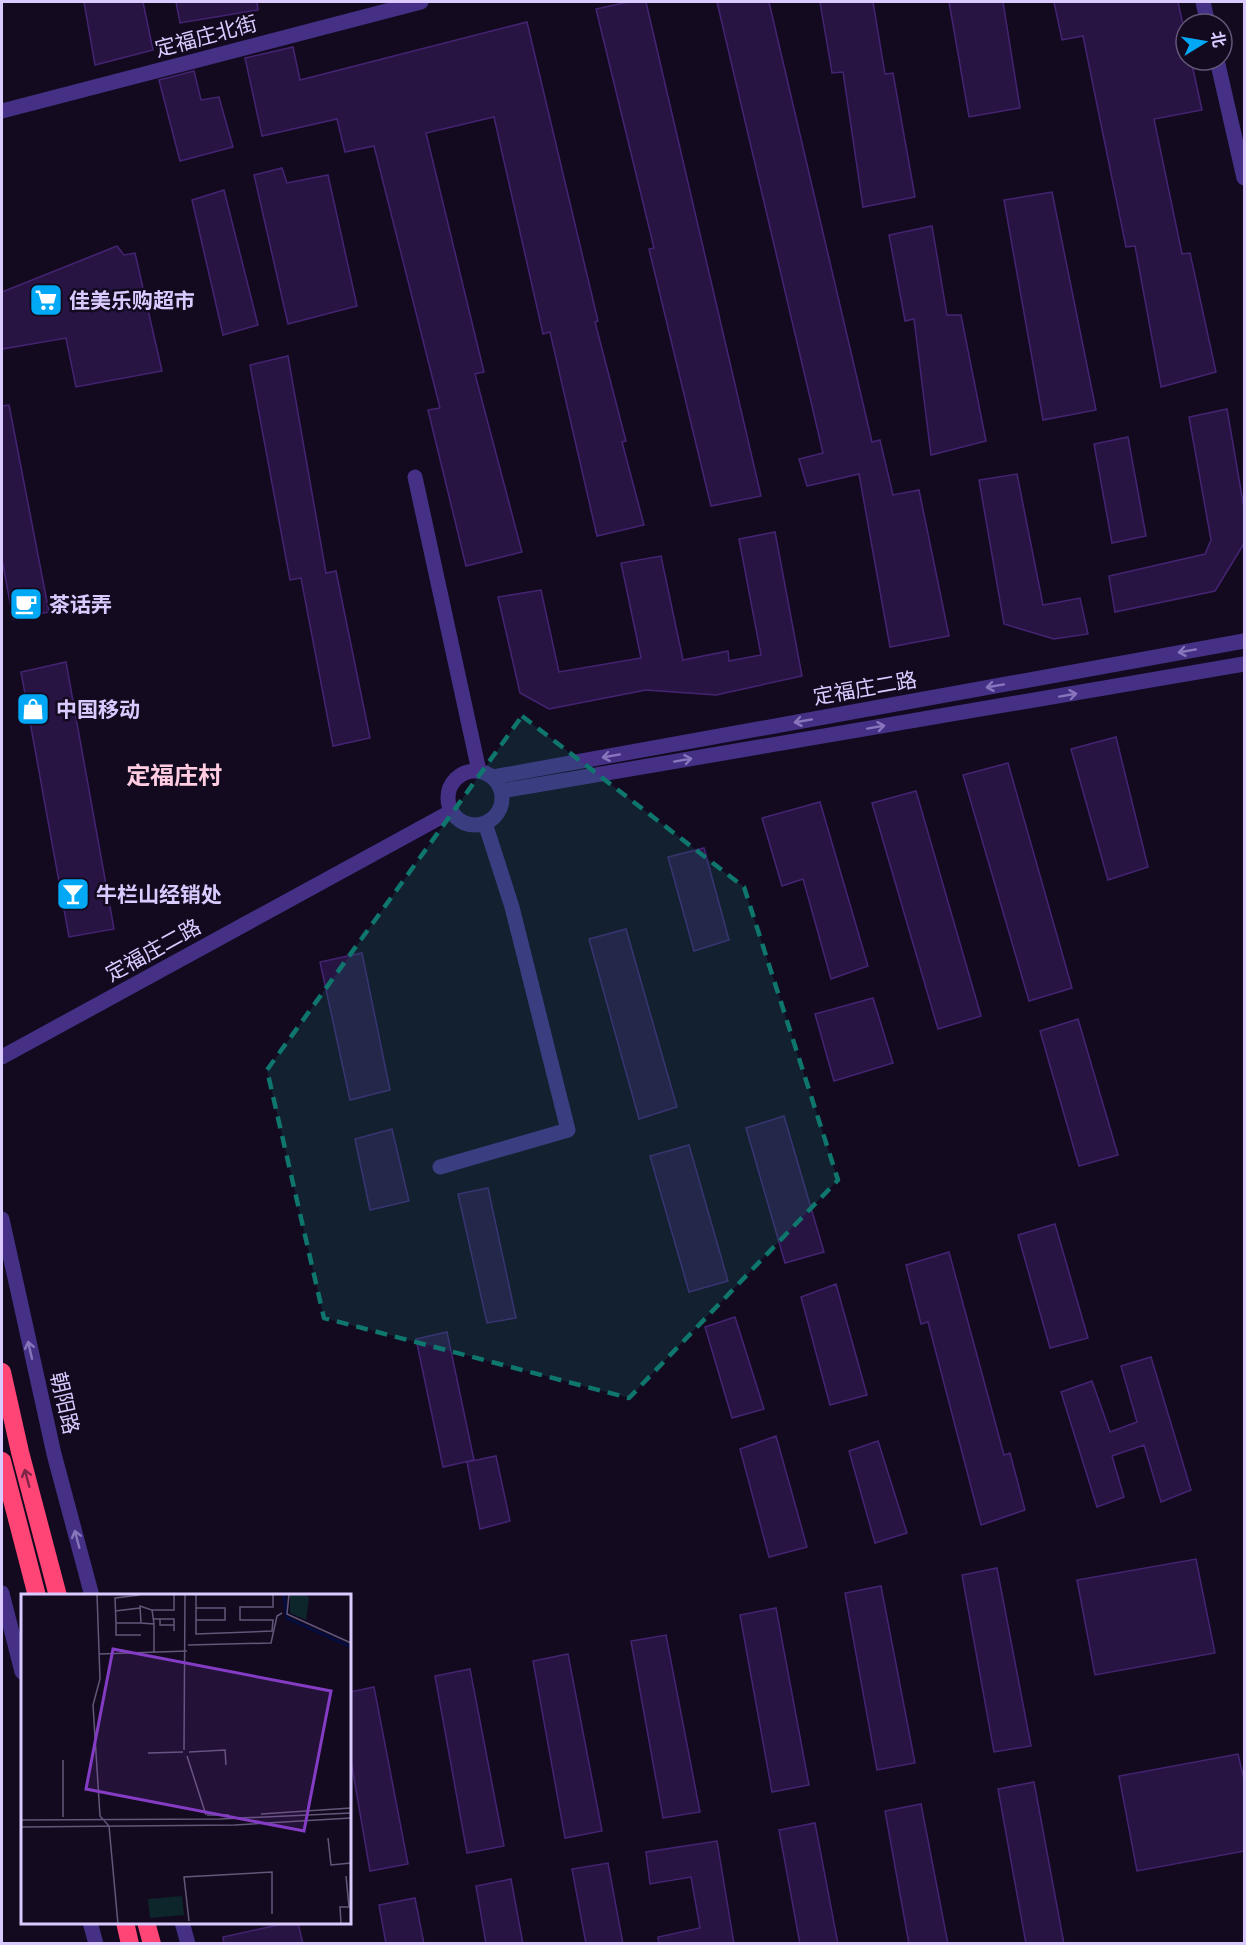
<svg xmlns="http://www.w3.org/2000/svg" width="1246" height="1945" viewBox="0 0 1246 1945" font-family="Poppins,'Noto Sans SC',sans-serif">
	<style>
		.building { fill: #281443; stroke: #442472; stroke-width: 1.5 }
		.lines { fill: none; stroke-linecap: round; stroke-linejoin: round }
		.minor { stroke: #453085; stroke-width: 15 }
		.highway { stroke: #ff4576; stroke-width: 18 }
		.oneway { stroke: #8875bc }
		.oneway2 { stroke: #7d2547 }
		.marked { fill: #0f766e; fill-opacity: 0.2; stroke: #0f766e; stroke-width: 4.5; stroke-dasharray: 12 8; stroke-linejoin: round }
		.labels { text-anchor: middle; dominant-baseline: central; stroke-width: 5; stroke-linejoin: round; paint-order: stroke }
		.street-label { font-size: 21px; fill: #dbcaff; stroke: #130a20 }
		.poi-label { font-size: 21px; font-weight: bold; fill: #dbcaff; stroke: #130a20; text-anchor: start }
		.quarter-label { font-size: 24px; font-weight: bold; fill: #ffcce1; stroke: #130a20 }
		.inset-river { fill: none; stroke: #040d40; stroke-width: 3 }
		.inset-road { fill: none; stroke: #635779; stroke-width: 1.5 }
		.view { fill: #853cc5; fill-opacity: 0.15; stroke: #853cc5; stroke-width: 3 }
		.inset-edge { fill: none; stroke: #dbcaff; stroke-width: 3 }
	</style>
	<rect width="100%" height="100%" fill="#130a20"/>
	<path class="building" d="M 84,2 L 143,2 L 153,50 L 95,65 Z
		M 176,2 L 257,2 L 258,10 L 180,23 Z
		M 628,2 L 646,2 L 761,496 L 711,506 L 649,249 L 654,248 L 596,9 Z
		M 717,2 L 769,2 L 872,442 L 880,440 L 893,495 L 919,490 L 949,636 L 890,647 L 859,474 L 807,486 L 799,459 L 823,453 Z
		M 820,2 L 873,2 L 885,74 L 893,73 L 915,197 L 863,207 L 843,72 L 832,73 Z
		M 949,2 L 1003,2 L 1020,108 L 969,117 Z
		M 1054,2 L 1178,2 L 1186,38 L 1186,60 L 1191,60 L 1202,110 L 1154,119 L 1182,254 L 1190,253 L 1216,372 L 1161,387 L 1135,246 L 1126,247 L 1083,36 L 1062,40 Z
		M 527,22 L 598,321 L 595,322 L 626,441 L 622,442 L 644,525 L 597,536 L 550,332 L 543,334 L 494,117 L 426,133 L 484,372 L 475,374 L 522,552 L 466,566 L 428,410 L 440,408 L 374,146 L 345,152 L 337,119 L 262,136 L 245,58 L 293,47 L 300,80 Z
		M 194,71 L 201,100 L 219,97 L 233,147 L 180,161 L 159,80 Z
		M 282,168 L 287,183 L 328,175 L 357,306 L 288,324 L 254,175 Z
		M 224,190 L 258,325 L 223,335 L 192,200 Z
		M 1052,192 L 1096,410 L 1043,420 L 1004,200 Z
		M 932,226 L 947,315 L 961,315 L 986,441 L 931,455 L 914,319 L 905,321 L 889,235 Z
		M 117,246 L 124,255 L 135,253 L 162,371 L 76,387 L 66,338 L 2,349 L 2,292 Z
		M 288,356 L 326,573 L 336,571 L 370,738 L 333,746 L 301,578 L 290,580 L 250,365 Z
		M 9,405 L 49,612 L 13,619 L 2,559 L 2,406 Z
		M 1227,409 L 1245,514 L 1245,542 L 1215,591 L 1115,612 L 1109,576 L 1205,554 L 1211,540 L 1189,417 Z
		M 1128,437 L 1146,536 L 1112,543 L 1094,444 Z
		M 1017,474 L 1043,605 L 1080,598 L 1088,634 L 1054,639 L 1004,624 L 979,480 Z
		M 775,532 L 802,676 L 716,695 L 646,690 L 549,709 L 520,693 L 498,597 L 541,590 L 559,672 L 641,658 L 621,563 L 661,556 L 683,660 L 728,651 L 729,661 L 761,655 L 739,539 Z
		M 66,662 L 114,929 L 69,937 L 21,672 Z
		M 1116,737 L 1148,867 L 1108,880 L 1071,749 Z
		M 1008,763 L 1072,988 L 1029,1001 L 963,775 Z
		M 916,791 L 981,1016 L 938,1029 L 872,803 Z
		M 820,802 L 868,966 L 831,979 L 803,879 L 782,886 L 762,818 Z
		M 704,848 L 729,940 L 694,951 L 668,857 Z
		M 626,929 L 677,1107 L 639,1119 L 589,939 Z
		M 362,953 L 390,1090 L 350,1100 L 320,962 Z
		M 873,998 L 893,1063 L 834,1081 L 815,1014 Z
		M 1078,1019 L 1118,1155 L 1079,1166 L 1040,1031 Z
		M 784,1116 L 824,1252 L 785,1263 L 746,1128 Z
		M 392,1129 L 409,1201 L 370,1210 L 355,1139 Z
		M 689,1145 L 728,1281 L 689,1292 L 650,1156 Z
		M 488,1188 L 516,1318 L 487,1323 L 458,1194 Z
		M 1055,1224 L 1088,1338 L 1050,1348 L 1018,1235 Z
		M 949,1252 L 1004,1455 L 1010,1453 L 1025,1510 L 981,1525 L 928,1322 L 921,1324 L 906,1265 Z
		M 836,1284 L 867,1395 L 830,1405 L 801,1297 Z
		M 735,1317 L 764,1409 L 732,1418 L 705,1327 Z
		M 447,1332 L 474,1460 L 443,1467 L 416,1339 Z
		M 1151,1357 L 1191,1490 L 1161,1502 L 1144,1445 L 1112,1456 L 1124,1497 L 1097,1507 L 1061,1392 L 1092,1381 L 1110,1432 L 1137,1422 L 1121,1366 Z
		M 776,1436 L 807,1547 L 769,1557 L 740,1449 Z
		M 878,1441 L 907,1533 L 875,1543 L 849,1451 Z
		M 496,1456 L 510,1521 L 480,1529 L 467,1462 Z
		M 1196,1559 L 1215,1653 L 1095,1675 L 1077,1580 Z
		M 997,1568 L 1031,1746 L 994,1752 L 962,1575 Z
		M 881,1586 L 915,1763 L 877,1770 L 845,1593 Z
		M 776,1608 L 809,1785 L 772,1792 L 740,1615 Z
		M 666,1635 L 700,1812 L 663,1818 L 631,1641 Z
		M 568,1654 L 602,1831 L 565,1838 L 533,1661 Z
		M 470,1669 L 504,1846 L 467,1853 L 435,1676 Z
		M 374,1687 L 408,1864 L 370,1871 L 350,1755 L 350,1692 Z
		M 1238,1754 L 1245,1784 L 1245,1851 L 1137,1871 L 1119,1776 Z
		M 1034,1782 L 1064,1944 L 1026,1944 L 998,1789 Z
		M 921,1804 L 948,1944 L 909,1944 L 885,1811 Z
		M 815,1823 L 838,1944 L 800,1944 L 779,1830 Z
		M 717,1841 L 734,1944 L 659,1944 L 658,1937 L 700,1928 L 691,1877 L 650,1884 L 646,1852 Z
		M 608,1863 L 623,1944 L 586,1944 L 572,1869 Z
		M 511,1879 L 523,1944 L 486,1944 L 476,1886 Z
		M 415,1898 L 424,1944 L 386,1944 L 379,1905 Z
		M 287,1923 L 298,1923 L 303,1944 L 224,1944 L 223,1937 Z"/>
	<g class="lines">
		<path class="minor" d="M 1203,2 L 1208,24
			M 1217,60 L 1244,178
			M 2,111 L 421,2
			M 415,477 L 479,771
			M448 798a27 27 0 1 1 54 0a27 27 0 1 1-54 0Z
			M 493,777 L 1244,641
			M 502,791 L 1244,664
			M 2,1057 L 452,811
			M 440,1167 L 568,1130 L 512,907 L 485,823
			M 2,1219 L 54,1454 L 92,1596
			M 2,1593 L 22,1672
			M 90,1922 L 96,1944
			M 182,1922 L 188,1944"/>
		<path class="highway" d="M 2,1372 L 20,1452 L 58,1596
			M 2,1461 L 37,1596
			M 125,1922 L 130,1944
			M 146,1922 L 152,1944"/>
	</g>
	<defs><path id="oneway-shaft" d="M-6 0H5M1.5-3L5.5 0L1.5 3" fill="none" stroke-width="1.6" stroke-linecap="round" stroke-linejoin="round" transform="scale(1.5)"/></defs>
	<g class="oneway">
		<use href="#oneway-shaft" transform="translate(1187 651) rotate(170)"/>
		<use href="#oneway-shaft" transform="translate(995 686) rotate(170)"/>
		<use href="#oneway-shaft" transform="translate(1068 695) rotate(-10)"/>
		<use href="#oneway-shaft" transform="translate(803 721) rotate(170)"/>
		<use href="#oneway-shaft" transform="translate(876 727) rotate(-10)"/>
		<use href="#oneway-shaft" transform="translate(611 756) rotate(170)"/>
		<use href="#oneway-shaft" transform="translate(683 760) rotate(-10)"/>
		<use href="#oneway-shaft" transform="translate(30 1350) rotate(-103)"/>
		<use href="#oneway-shaft" transform="translate(77 1539) rotate(-105)"/>
	</g>
	<use class="oneway2" href="#oneway-shaft" transform="translate(27 1478) rotate(-105)"/>
	<path class="marked" d="M 522,716 L 744,887 L 838,1180 L 629,1398 L 324,1318 L 267,1070 Z"/>
	<defs>
		<symbol id="supermarket-square" viewBox="-11 -11 22 22"><rect x="-9" y="-9" width="18" height="18" rx="4" fill="#00a8f5" stroke="#130a20"/><path d="M-6-5.5h2.5l.6 2H6L4.5 2H-2.5L-4.4-4H-6ZM-1.5 3.2a1.3 1.3 0 1 0 .1 0ZM3 3.2a1.3 1.3 0 1 0 .1 0Z" fill="#fff"/></symbol>
		<symbol id="cafe-square" viewBox="-11 -11 22 22"><rect x="-9" y="-9" width="18" height="18" rx="4" fill="#00a8f5" stroke="#130a20"/><path d="M-5.5-4.5H6V0H3Q3 3.5 0 3.5H-2.5Q-5.5 3.5-5.5 0ZM3-3.2v2h1.7v-2ZM-6 4.5H4V6H-6Z" fill="#fff"/></symbol>
		<symbol id="shop-square" viewBox="-11 -11 22 22"><rect x="-9" y="-9" width="18" height="18" rx="4" fill="#00a8f5" stroke="#130a20"/><path d="M-5-2.5h2.3a2.7 3.5 0 0 1 5.4 0H5L5.5 6h-11ZM-1.5-2.5h3a1.5 2.3 0 0 0-3 0Z" fill="#fff"/></symbol>
		<symbol id="bar-square" viewBox="-11 -11 22 22"><rect x="-9" y="-9" width="18" height="18" rx="4" fill="#00a8f5" stroke="#130a20"/><path d="M-6-5H6L.8 .8V4.5H3.5V6h-7V4.5H-.8V.8Z" fill="#fff"/></symbol>
	</defs>
	<g fill-rule="evenodd">
		<use href="#supermarket-square" x="27" y="281" width="38" height="38"/>
		<use href="#cafe-square" x="7" y="585" width="38" height="38"/>
		<use href="#shop-square" x="14" y="690" width="38" height="38"/>
		<use href="#bar-square" x="54" y="875" width="38" height="38"/>
	</g>
	<g class="labels">
		<g class="street-label">
			<text transform="translate(206 36) rotate(-15)">定福庄北街</text>
			<text transform="translate(865 688) rotate(-10)">定福庄二路</text>
			<text transform="translate(153 950) rotate(-29)">定福庄二路</text>
			<text transform="translate(65 1403) rotate(77)">朝阳路</text>
		</g>
		<g class="poi-label">
			<text x="69" y="300">佳美乐购超市</text>
			<text x="49" y="604">茶话弄</text>
			<text x="56" y="709">中国移动</text>
			<text x="96" y="894">牛栏山经销处</text>
		</g>
		<g class="quarter-label">
			<text x="174" y="775">定福庄村</text>
		</g>
	</g>
	<g transform="translate(21 1594)">
		<rect width="330" height="330" fill="#130a20"/>
		<path d="M 269,0 L 285,0 L 288,4 L 285,26 L 269,19 ZM 161,302 L 163,321 L 129,324 L 127,305 Z" fill="#0d262b"/>
		<path class="inset-river" d="M 263,0 L 266,24 L 330,53"/>
		<path class="inset-road" d="M 76,0 L 79,85 L 72,111 L 79,222 L 88,232 L 97,330M 175,0 L 175,40 L 251,37 L 252,26 L 219,26 L 219,13 L 252,13 L 252,0 L 247,0M 268,0 L 266,20 L 330,49M 175,14 L 204,14 L 204,26 L 175,26M 131,16 L 153,16 L 153,0M 94,17 L 119,14M 132,25 L 153,25 L 153,37M 139,25 L 139,31 L 153,31M 95,29 L 94,4 L 119,1M 120,29 L 95,29 L 95,41 L 120,41M 133,30 L 131,16 L 119,12 L 120,29 L 133,30 L 133,58M 167,51 L 250,49 L 256,22 L 261,19M 78,60 L 166,57M 163,156 L 164,0M 168,158 L 204,156 L 205,171M 127,159 L 162,158M 166,162 L 185,221M 42,166 L 42,223M 240,220 L 330,214M 186,221 L 208,221M 0,226 L 199,225 L 330,219M 0,233 L 214,231 L 330,224M 307,244 L 310,271 L 330,269M 168,327 L 163,283 L 251,278 L 251,320M 320,330 L 319,313 L 328,313 L 325,282"/>
		<path class="view" d="M 92,55 L 310,97 L 283,237 L 65,195 Z"/>
		<rect width="330" height="330" class="inset-edge"/>
	</g>
	<rect width="1246" height="1945" fill="none" stroke="#dbcaff" stroke-width="6"/>
	<g transform="translate(1204 42) rotate(79)"><circle r="28" fill="#130a20" stroke="#635779" stroke-width="1.5"/>
	<path d="M0-4.5L10 22L0 15L-10 22Z" fill="#00a8f5"/>
	<text y="-9" font-size="16" font-weight="bold" text-anchor="middle" fill="#dbcaff">北</text>
	</g>
</svg>
